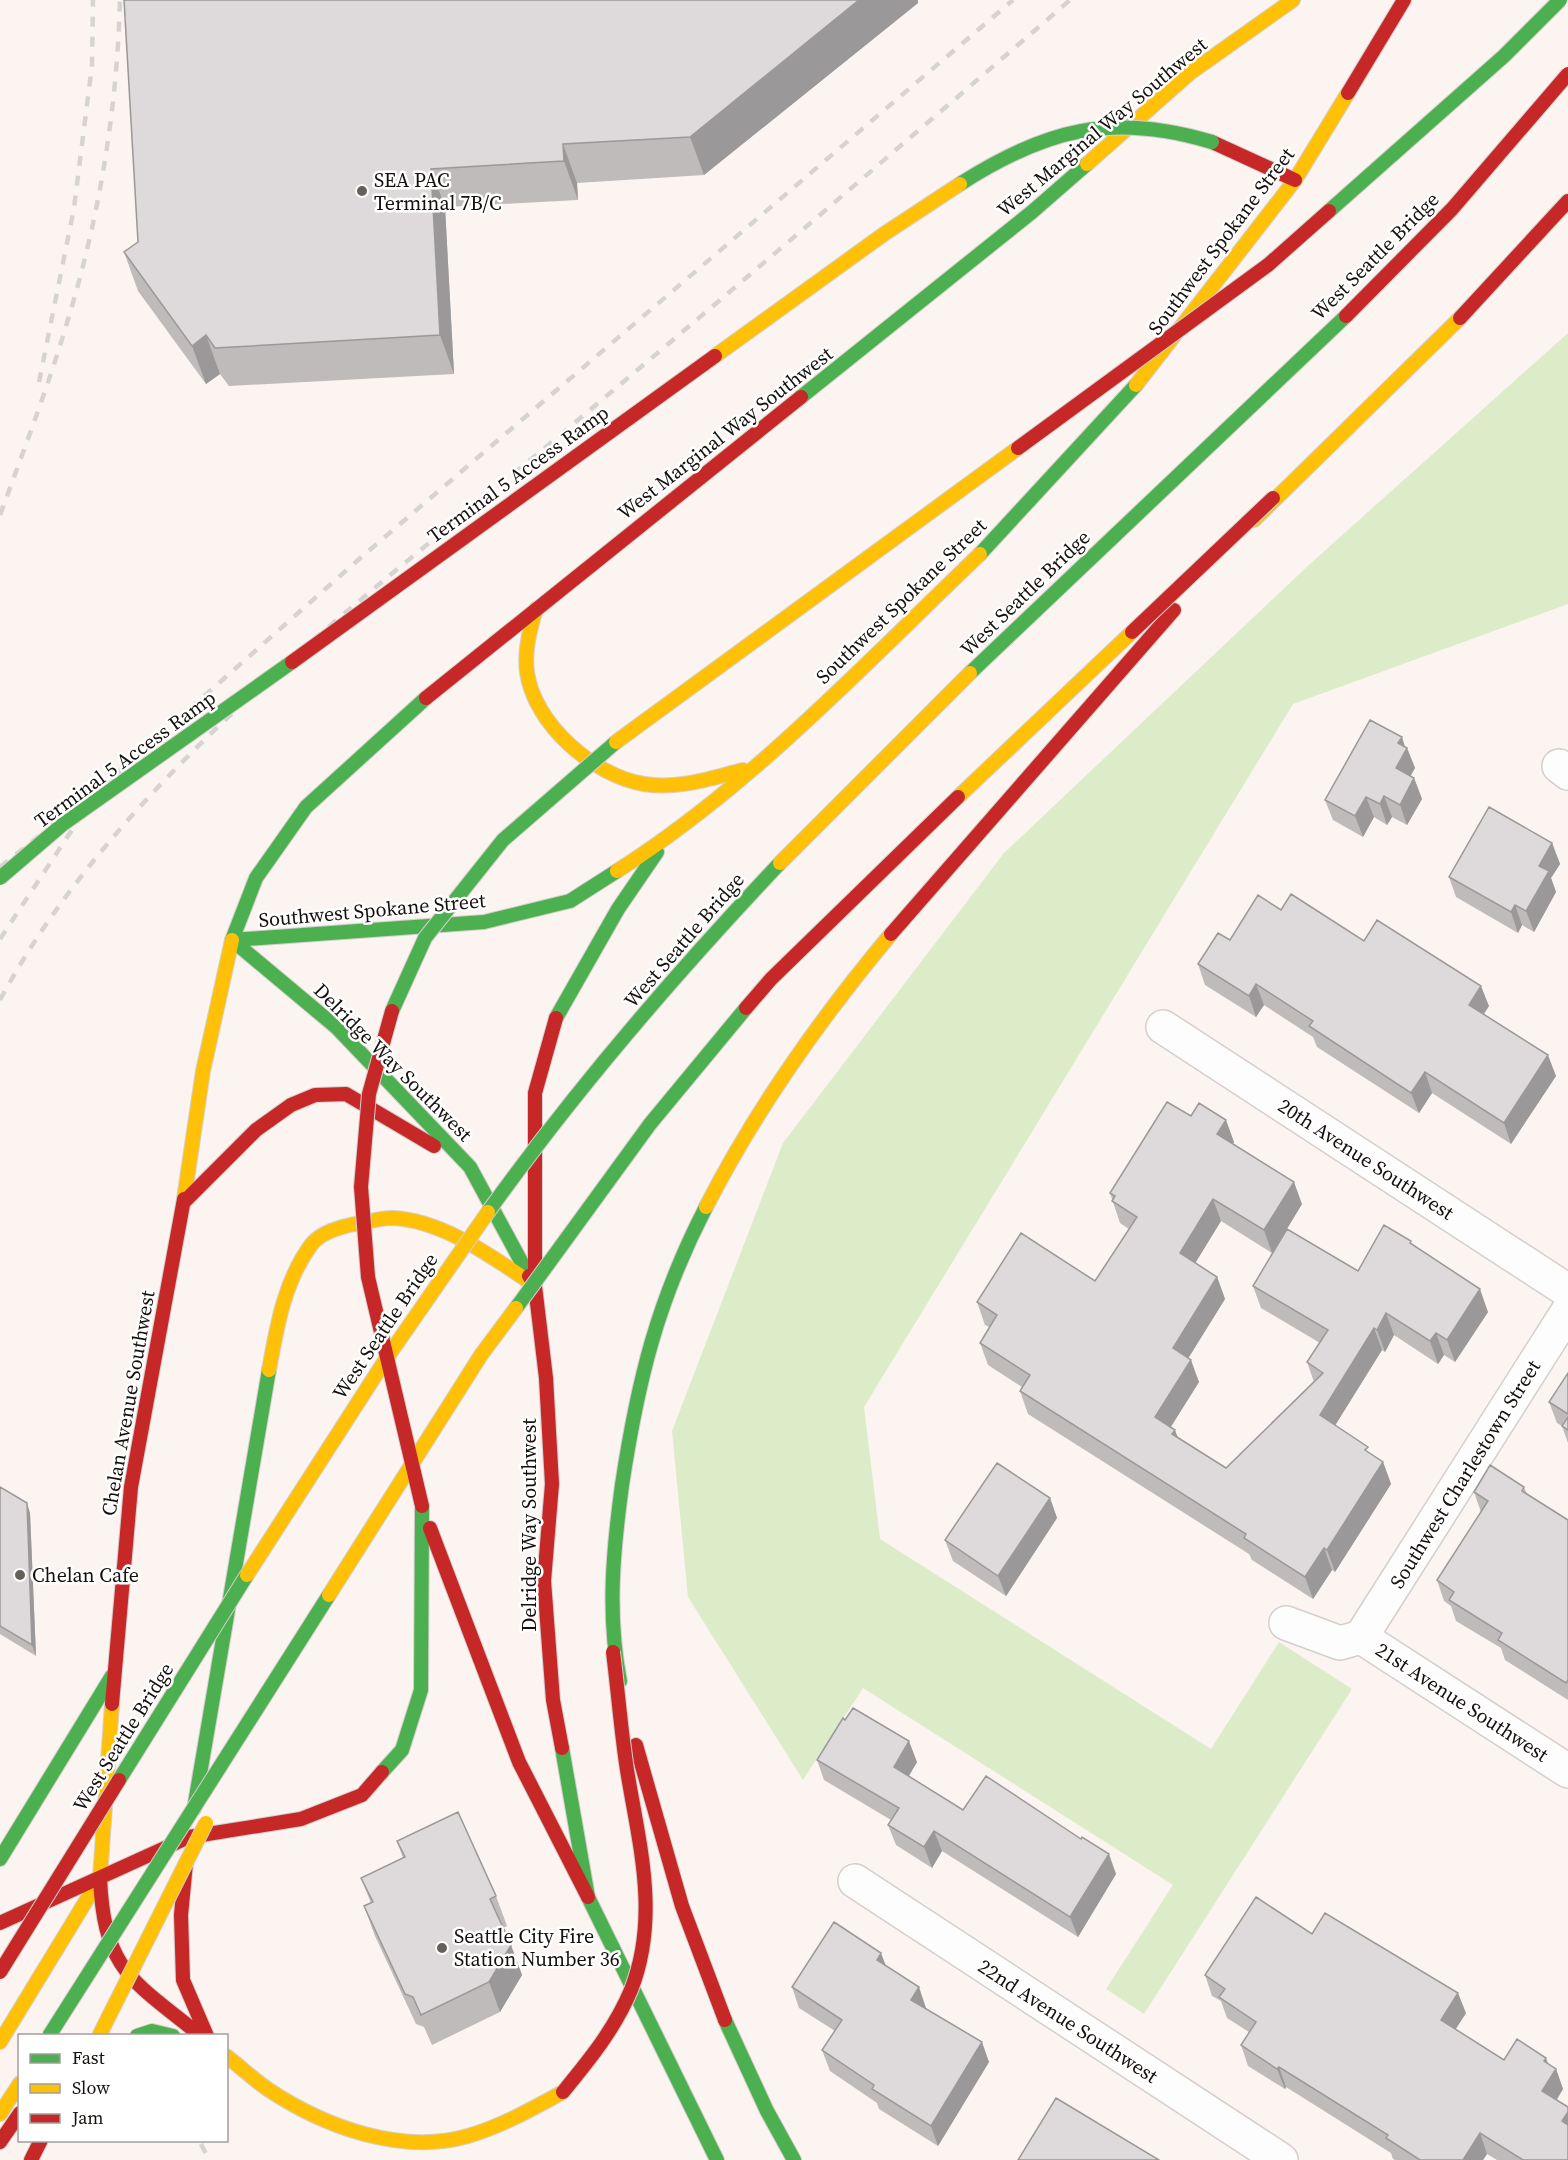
<svg xmlns="http://www.w3.org/2000/svg" width="1568" height="2160" viewBox="0 0 1568 2160" font-family="'Source Serif 4',serif">
	<style>
		.green { fill: #dcecc8 }
		.lines { fill: none; stroke-linecap: round; stroke-linejoin: round }
		.street-casing { stroke: #d5cfcc; stroke-width: 36 }
		.fast-casing { stroke: #d5cfcc; stroke-width: 16 }
		.slow-casing { stroke: #d5cfcc; stroke-width: 16 }
		.jam-casing { stroke: #d5cfcc; stroke-width: 16 }
		.street { stroke: #fefdfd; stroke-width: 33 }
		.fast { stroke: #4caf50; stroke-width: 14 }
		.slow { stroke: #ffc107; stroke-width: 14 }
		.jam { stroke: #c62828; stroke-width: 14 }
		.rail { stroke: #d6d4d2; stroke-width: 4.5; stroke-dasharray: 10 10; stroke-linecap: butt }
		.fast-bridge-casing { stroke: #d5cfcc; stroke-width: 16; stroke-linecap: butt }
		.slow-bridge-casing { stroke: #d5cfcc; stroke-width: 16; stroke-linecap: butt }
		.jam-bridge-casing { stroke: #d5cfcc; stroke-width: 16; stroke-linecap: butt }
		.fast-bridge { stroke: #4caf50; stroke-width: 14 }
		.slow-bridge { stroke: #ffc107; stroke-width: 14 }
		.jam-bridge { stroke: #c62828; stroke-width: 14 }
		.wall { fill: #bfbbbb; fill-rule: evenodd }
		.shaded-wall { fill: #9b9899 }
		.building { fill: #ded9da; stroke: #9b9899; stroke-width: 1.5 }
		.poi-dot { fill: #66605d; stroke: #fff; stroke-width: 2 }
		.labels { text-anchor: middle; dominant-baseline: central; stroke-width: 5; stroke-linejoin: round; paint-order: stroke }
		.street-label { font-size: 20px; fill: #15100d; stroke: #fff }
		.poi-label { font-size: 20px; fill: #15100d; stroke: #fff; text-anchor: start }
	</style>
	<rect width="100%" height="100%" fill="#fbf4f1"/>
	<path class="green" d="M 1568,333 L 1568,604 L 1293,704 L 864,1407 L 880,1539 L 1211,1749 L 1279,1642 L 1352,1689 L 1144,2014 L 1106,1989 L 1173,1885 L 863,1688 L 803,1780 L 688,1597 L 672,1431 L 783,1143 L 1004,853 L 1311,563 Z"/>
	<g class="lines">
		<defs>
			<path id="street" d="M 1559,766 L 1568,773
				M 1163,1027 L 1568,1291
				M 1286,1623 L 1340,1643 L 1361,1637 L 1568,1771
				M 1361,1637 L 1568,1311
				M 855,1881 L 1281,2160"/>
			<path id="fast" d="M 801,397 L 1032,212 L 1087,164
				M 980,554 L 1136,385
				M 232,940 L 484,922 L 570,901 L 617,871
				M 232,940 L 256,878 L 306,807 L 426,698
				M 232,940 L 336,1027 L 470,1167 L 529,1276
				M 556,1018 L 618,909 L 657,852
				M 620,1681 C 607,1615 613,1551 622,1485 C 638,1380 657,1302 706,1207
				M 562,1748 L 588,1897 L 717,2160
				M 382,1772 L 402,1750 L 421,1690 L 422,1506
				M 194,1809 L 269,1370
				M 0,1859 L 112,1676
				M 725,2020 L 767,2111 L 794,2160
				M 137,2036 L 152,2031 L 173,2036"/>
			<path id="slow" d="M 1087,164 L 1190,73 L 1293,0
				M 1136,385 L 1295,180 L 1348,93
				M 1254,520 L 1460,318
				M 536,609 C 530,629 524,651 527,672 C 534,724 594,776 644,784 C 677,790 711,778 743,770
				M 617,871 C 751,786 866,663 980,554
				M 184,1199 L 203,1071 L 232,940
				M 706,1207 C 756,1109 820,1019 891,934
				M 269,1370 C 277,1326 284,1282 311,1245 C 321,1232 340,1227 355,1224 C 367,1222 380,1218 392,1218 C 442,1220 491,1256 531,1283
				M 0,2042 L 100,1878 L 112,1704
				M 226,2056 C 241,2067 254,2080 269,2090 C 325,2127 401,2155 468,2136 C 502,2126 532,2109 563,2092
				M 0,2114 L 20,2083"/>
			<path id="jam" d="M 1348,93 L 1404,0
				M 1212,142 L 1295,180
				M 1460,318 L 1568,201
				M 426,698 L 801,397
				M 891,934 L 1174,610
				M 184,1202 L 256,1130 L 291,1105 L 315,1095 L 346,1094 L 434,1146
				M 529,1276 L 535,1286 L 546,1378 L 552,1484 L 544,1581 L 553,1700 L 562,1748
				M 535,1279 L 535,1093 L 556,1018
				M 430,1528 L 519,1762 L 588,1897
				M 112,1704 L 131,1487 L 184,1199
				M 636,1745 L 682,1906 L 725,2020
				M 186,1863 L 181,1915 L 183,1980 L 207,2036
				M 100,1878 C 104,1972 134,1981 201,2036
				M 0,1923 L 189,1837 L 301,1819 L 362,1795 L 382,1772
				M 0,2142 L 20,2113
				M 31,2160 L 41,2140"/>
		</defs>
		<use href="#street" class="street-casing"/>
		<use href="#fast" class="fast-casing"/>
		<use href="#slow" class="slow-casing"/>
		<use href="#jam" class="jam-casing"/>
		<use href="#street" class="street"/>
		<use href="#fast" class="fast"/>
		<use href="#slow" class="slow"/>
		<use href="#jam" class="jam"/>
		<path class="rail" d="M 39,382 L 74,208 L 92,65 L 93,0
			M 0,515 C 23,452 47,390 66,326 C 99,220 117,110 120,0
			M 0,867 L 89,797
			M 0,939 L 99,789 L 358,560 L 1013,0
			M 0,1000 C 117,781 353,608 541,451 C 719,302 895,151 1070,0
			M 201,2144 L 209,2160"/>
		<defs>
			<path id="fast-bridge" d="M 960,184 C 1046,129 1112,112 1212,142
				M 1329,211 L 1504,56 L 1560,0
				M 970,673 L 1346,316
				M 0,878 L 63,824 L 292,662
				M 392,1011 L 425,938 L 503,840 L 616,742
				M 488,1212 C 576,1089 676,973 780,863
				M 516,1308 L 650,1124 L 746,1008
				M 119,1780 L 247,1575
				M 49,2036 L 329,1595"/>
			<path id="slow-bridge" d="M 715,356 L 884,234 L 960,184
				M 616,742 L 1018,448
				M 958,797 L 1132,632
				M 780,863 L 970,673
				M 247,1575 L 386,1359 L 488,1212
				M 329,1595 L 481,1355 L 516,1308
				M 99,2036 L 206,1823"/>
			<path id="jam-bridge" d="M 1346,316 L 1452,209 L 1568,74
				M 1018,448 L 1268,265 L 1329,211
				M 1132,632 L 1273,498
				M 292,662 L 715,356
				M 746,1008 L 771,979 L 958,797
				M 392,1011 L 369,1094 L 361,1187 L 368,1277 L 422,1506
				M 0,1972 L 119,1780
				M 563,2092 C 590,2059 614,2030 631,1990 C 660,1916 639,1844 627,1770 C 621,1731 618,1691 613,1652"/>
		</defs>
		<use href="#fast-bridge" class="fast-bridge-casing"/>
		<use href="#slow-bridge" class="slow-bridge-casing"/>
		<use href="#jam-bridge" class="jam-bridge-casing"/>
		<use href="#fast-bridge" class="fast-bridge"/>
		<use href="#slow-bridge" class="slow-bridge"/>
		<use href="#jam-bridge" class="jam-bridge"/>
	</g>
	<path class="wall" d="M 124,0 L 918,0 L 918,3 L 704,175 L 577,183 L 578,200 L 445,207 L 454,374 L 229,386 L 220,374 L 206,384 L 138,291 L 124,252 L 138,242 Z
		M 1405,747 L 1407,748 L 1415,768 L 1410,776 L 1414,778 L 1422,799 L 1407,825 L 1392,817 L 1387,825 L 1374,817 L 1363,837 L 1333,820 L 1325,800 Z
		M 1552,843 L 1560,864 L 1551,878 L 1556,892 L 1534,932 L 1522,925 L 1518,933 L 1456,897 L 1449,877 Z
		M 1281,910 L 1364,941 L 1489,1006 L 1484,1014 L 1556,1076 L 1511,1144 L 1432,1093 L 1419,1113 L 1317,1047 L 1313,1037 L 1264,1005 L 1256,1017 L 1205,985 L 1198,964 L 1230,940 Z
		M 1191,1116 L 1234,1142 L 1233,1144 L 1302,1204 L 1287,1229 L 1358,1271 L 1413,1245 L 1488,1312 L 1455,1362 L 1444,1355 L 1438,1364 L 1394,1335 L 1385,1352 L 1382,1350 L 1335,1425 L 1370,1454 L 1383,1462 L 1391,1484 L 1335,1572 L 1332,1570 L 1313,1599 L 1252,1560 L 1249,1554 L 1028,1414 L 1020,1391 L 1022,1387 L 988,1365 L 980,1343 L 989,1327 L 985,1325 L 977,1302 L 1095,1281 L 1129,1229 L 1120,1223 L 1110,1193 ZM 1221,1221 L 1272,1253 L 1253,1286 L 1261,1308 L 1320,1343 L 1307,1362 L 1314,1382 L 1226,1468 L 1178,1437 L 1171,1427 L 1199,1382 L 1188,1358 L 1225,1299 L 1217,1277 L 1195,1263 Z
		M 1568,1373 L 1568,1443 L 1562,1426 L 1557,1423 L 1549,1402 Z
		M 0,1487 L 30,1513 L 36,1656 L 0,1634 Z
		M 1524,1487 L 1527,1494 L 1568,1520 L 1568,1700 L 1505,1660 L 1501,1648 L 1456,1621 L 1451,1606 L 1444,1601 L 1437,1580 L 1481,1512 L 1474,1492 Z
		M 1050,1498 L 1057,1518 L 1006,1596 L 953,1561 L 945,1540 Z
		M 817,1760 L 917,1762 L 908,1776 L 963,1810 L 1116,1874 L 1078,1937 L 942,1851 L 932,1868 L 896,1845 L 888,1825 L 891,1820 L 824,1780 Z
		M 397,1841 L 496,1896 L 507,1926 L 503,1928 L 522,1975 L 500,2012 L 432,2045 L 424,2027 L 416,2024 L 375,1936 L 364,1906 L 371,1903 L 361,1878 L 403,1858 Z
		M 1312,1934 L 1466,2013 L 1455,2030 L 1504,2060 L 1548,2064 L 1556,2069 L 1563,2089 L 1557,2100 L 1568,2160 L 1497,2160 L 1487,2154 L 1483,2160 L 1395,2160 L 1393,2159 L 1391,2153 L 1286,2087 L 1285,2089 L 1248,2066 L 1241,2045 L 1249,2032 L 1227,2018 L 1221,2001 L 1212,1996 L 1205,1975 Z
		M 886,1966 L 926,2008 L 989,2062 L 938,2146 L 879,2109 L 877,2103 L 830,2071 L 822,2050 L 835,2031 L 799,2008 L 792,1987 Z"/>
	<path class="shaded-wall" d="M 859,0 L 918,0 L 918,3 L 704,175 L 690,137 Z
		M 563,144 L 577,183 L 578,200 L 564,161 Z
		M 431,169 L 445,207 L 454,374 L 440,335 Z
		M 206,335 L 220,374 L 206,384 L 192,346 Z
		M 1402,737 L 1406,750 L 1407,748 L 1415,768 L 1404,788 L 1396,768 L 1398,743 Z
		M 1414,778 L 1422,799 L 1407,825 L 1400,805 Z
		M 1384,796 L 1392,817 L 1387,825 L 1380,804 Z
		M 1366,797 L 1374,817 L 1363,837 L 1355,816 Z
		M 1552,843 L 1560,864 L 1551,878 L 1556,892 L 1534,932 L 1526,911 L 1539,866 Z
		M 1515,905 L 1522,925 L 1518,933 L 1511,912 Z
		M 1256,984 L 1264,1005 L 1256,1017 L 1249,996 Z
		M 1481,986 L 1489,1006 L 1476,1025 L 1469,1005 Z
		M 1548,1055 L 1556,1076 L 1511,1144 L 1504,1123 Z
		M 1425,1072 L 1432,1093 L 1419,1113 L 1411,1093 Z
		M 1226,1120 L 1234,1142 L 1225,1157 L 1217,1134 Z
		M 1294,1182 L 1302,1204 L 1272,1253 L 1264,1230 Z
		M 1213,1199 L 1221,1221 L 1188,1275 L 1180,1253 Z
		M 1217,1277 L 1225,1299 L 1181,1370 L 1173,1348 Z
		M 1480,1289 L 1488,1312 L 1455,1362 L 1447,1340 Z
		M 1386,1313 L 1394,1335 L 1385,1352 L 1377,1330 Z
		M 1374,1328 L 1382,1350 L 1328,1437 L 1320,1415 Z
		M 1436,1333 L 1444,1355 L 1438,1364 L 1430,1341 Z
		M 1191,1360 L 1199,1382 L 1163,1439 L 1155,1417 Z
		M 1175,1430 L 1183,1452 L 1172,1434 Z
		M 1383,1462 L 1391,1484 L 1335,1572 L 1327,1550 Z
		M 1050,1498 L 1057,1518 L 1006,1596 L 998,1576 Z
		M 27,1503 L 30,1513 L 36,1656 L 32,1645 Z
		M 1324,1548 L 1332,1570 L 1313,1599 L 1305,1577 Z
		M 909,1741 L 917,1762 L 902,1788 L 894,1767 Z
		M 934,1831 L 942,1851 L 932,1868 L 924,1847 Z
		M 1109,1854 L 1116,1874 L 1078,1937 L 1070,1917 Z
		M 511,1945 L 522,1975 L 500,2012 L 489,1982 Z
		M 881,1953 L 889,1974 L 877,1960 Z
		M 919,1987 L 926,2008 L 919,2020 L 911,2000 Z
		M 1458,1993 L 1466,2013 L 1448,2041 L 1441,2020 Z
		M 982,2042 L 989,2062 L 938,2146 L 931,2126 Z
		M 1546,2058 L 1552,2075 L 1556,2069 L 1563,2089 L 1549,2111 L 1542,2091 L 1544,2061 Z
		M 1279,2067 L 1286,2087 L 1285,2089 L 1277,2069 Z
		M 1568,2112 L 1568,2138 L 1562,2121 Z
		M 1480,2133 L 1487,2154 L 1483,2160 L 1463,2160 Z"/>
	<path class="building" d="M 124,0 L 859,0 L 690,137 L 563,144 L 564,161 L 431,169 L 440,335 L 215,348 L 206,335 L 192,346 L 124,252 L 138,242 Z
		M 1370,720 L 1402,737 L 1398,743 L 1407,748 L 1396,768 L 1414,778 L 1400,805 L 1384,796 L 1380,804 L 1366,797 L 1355,816 L 1325,800 Z
		M 1489,807 L 1552,843 L 1539,866 L 1549,871 L 1526,911 L 1515,905 L 1511,912 L 1449,877 Z
		M 1291,894 L 1364,941 L 1377,920 L 1481,986 L 1469,1005 L 1548,1055 L 1504,1123 L 1425,1072 L 1411,1093 L 1309,1026 L 1313,1021 L 1256,984 L 1249,996 L 1198,964 L 1218,933 L 1230,940 L 1258,895 L 1281,910 Z
		M 1167,1102 L 1191,1116 L 1199,1103 L 1226,1120 L 1217,1134 L 1294,1182 L 1264,1230 L 1213,1199 L 1180,1253 L 1217,1277 L 1173,1348 L 1191,1360 L 1155,1417 L 1175,1430 L 1172,1434 L 1226,1468 L 1323,1373 L 1307,1362 L 1328,1330 L 1253,1286 L 1287,1229 L 1358,1271 L 1384,1225 L 1411,1241 L 1410,1243 L 1480,1289 L 1447,1340 L 1436,1333 L 1430,1341 L 1386,1313 L 1377,1330 L 1374,1328 L 1320,1415 L 1368,1447 L 1365,1450 L 1383,1462 L 1327,1550 L 1324,1548 L 1305,1577 L 1244,1538 L 1246,1534 L 1020,1391 L 1030,1375 L 980,1343 L 997,1315 L 977,1302 L 1021,1233 L 1095,1281 L 1137,1217 L 1112,1201 L 1115,1196 L 1110,1193 Z
		M 1568,1373 L 1568,1414 L 1549,1402 Z
		M 1568,1417 L 1568,1430 L 1562,1426 Z
		M 997,1463 L 1050,1498 L 998,1576 L 945,1540 Z
		M 1490,1465 L 1524,1487 L 1522,1491 L 1568,1520 L 1568,1680 L 1566,1683 L 1498,1640 L 1502,1633 L 1449,1600 L 1454,1592 L 1437,1580 L 1488,1501 L 1474,1492 Z
		M 0,1487 L 27,1503 L 32,1645 L 0,1626 Z
		M 853,1708 L 909,1741 L 894,1767 L 963,1810 L 986,1776 L 1081,1839 L 1082,1837 L 1109,1854 L 1070,1917 L 934,1831 L 924,1847 L 888,1825 L 899,1808 L 817,1760 L 843,1718 L 845,1720 Z
		M 458,1812 L 496,1896 L 490,1899 L 511,1945 L 489,1982 L 421,2015 L 413,1997 L 405,1994 L 364,1906 L 373,1902 L 361,1878 L 405,1857 L 397,1841 Z
		M 1256,1897 L 1312,1934 L 1325,1913 L 1458,1993 L 1441,2020 L 1504,2060 L 1517,2039 L 1546,2058 L 1544,2061 L 1556,2069 L 1542,2091 L 1568,2107 L 1568,2112 L 1562,2121 L 1568,2125 L 1568,2160 L 1523,2160 L 1480,2133 L 1463,2160 L 1420,2160 L 1386,2138 L 1388,2135 L 1279,2067 L 1277,2069 L 1241,2045 L 1256,2022 L 1219,1997 L 1225,1989 L 1205,1975 Z
		M 834,1922 L 881,1953 L 877,1960 L 919,1987 L 911,2000 L 982,2042 L 931,2126 L 872,2089 L 874,2085 L 822,2050 L 842,2020 L 792,1987 Z
		M 1056,2098 L 1159,2160 L 1018,2160 Z"/>
	<g class="poi-dot">
		<circle cx="362" cy="191" r="6"/>
		<circle cx="20" cy="1575" r="6"/>
		<circle cx="442" cy="1948" r="6"/>
	</g>
	<g class="labels">
		<g class="street-label">
			<text transform="translate(1102 127) rotate(-40)">West Marginal Way Southwest</text>
			<text transform="translate(1221 241) rotate(-53)">Southwest Spokane Street</text>
			<text transform="translate(1375 256) rotate(-45)">West Seattle Bridge</text>
			<text transform="translate(725 433) rotate(-38)">West Marginal Way Southwest</text>
			<text transform="translate(518 474) rotate(-36)">Terminal 5 Access Ramp</text>
			<text transform="translate(1025 593) rotate(-44)">West Seattle Bridge</text>
			<text transform="translate(901 601) rotate(-44)">Southwest Spokane Street</text>
			<text transform="translate(125 759) rotate(-36)">Terminal 5 Access Ramp</text>
			<text transform="translate(372 910) rotate(-5)">Southwest Spokane Street</text>
			<text transform="translate(684 940) rotate(-49)">West Seattle Bridge</text>
			<text transform="translate(393 1062) rotate(45)">Delridge Way Southwest</text>
			<text transform="translate(1366 1159) rotate(33)">20th Avenue Southwest</text>
			<text transform="translate(385 1326) rotate(-56)">West Seattle Bridge</text>
			<text transform="translate(128 1403) rotate(-80)">Chelan Avenue Southwest</text>
			<text transform="translate(1465 1474) rotate(-58)">Southwest Charlestown Street</text>
			<text transform="translate(529 1525) rotate(-90)">Delridge Way Southwest</text>
			<text transform="translate(1462 1702) rotate(33)">21st Avenue Southwest</text>
			<text transform="translate(123 1737) rotate(-58)">West Seattle Bridge</text>
			<text transform="translate(1068 2021) rotate(33)">22nd Avenue Southwest</text>
		</g>
		<g class="poi-label">
			<text x="374" y="180">SEA PAC<tspan x="374" dy="23">Terminal 7B/C</tspan></text>
			<text x="32" y="1575">Chelan Cafe</text>
			<text x="454" y="1936">Seattle City Fire<tspan x="454" dy="23">Station Number 36</tspan></text>
		</g>
	</g>
	<rect x="18" y="2034" width="210" height="108" fill="#ffffff" stroke="#a19f9e" stroke-width="1.5"/>
	<rect x="30" y="2054" width="30" height="9" fill="#4caf50" stroke="#a19f9e" stroke-width="1.5"/>
	<text x="72" y="2064" font-size="18" fill="#15100d">Fast</text>
	<rect x="30" y="2084" width="30" height="9" fill="#ffc107" stroke="#a19f9e" stroke-width="1.5"/>
	<text x="72" y="2094" font-size="18" fill="#15100d">Slow</text>
	<rect x="30" y="2114" width="30" height="9" fill="#c62828" stroke="#a19f9e" stroke-width="1.5"/>
	<text x="72" y="2124" font-size="18" fill="#15100d">Jam</text>
</svg>
